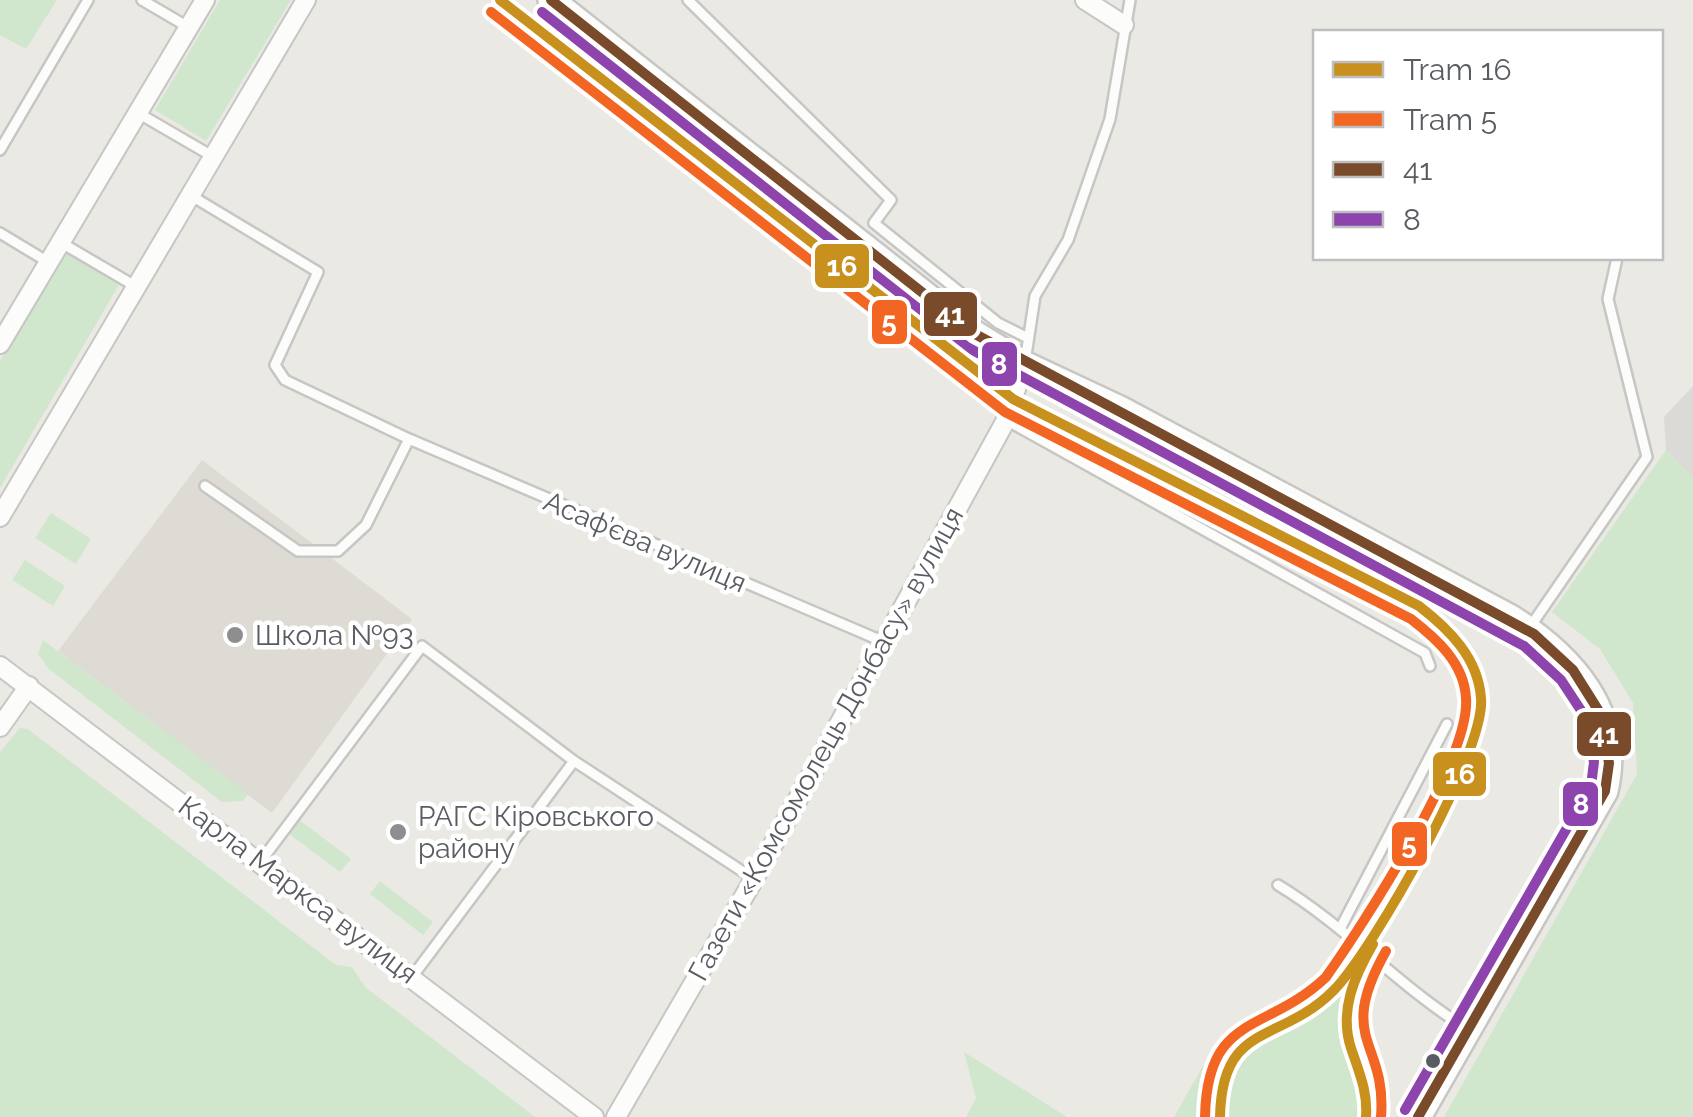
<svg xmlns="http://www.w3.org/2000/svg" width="1693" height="1117" viewBox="0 0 1693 1117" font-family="Raleway,sans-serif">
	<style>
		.industrial { fill: #dcdad6 }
		.education { fill: #dddbd3 }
		.green { fill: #d1e7cd }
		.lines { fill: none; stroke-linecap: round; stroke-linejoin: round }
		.service-casing { stroke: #c6c6c4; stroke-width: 14 }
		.minor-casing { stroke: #c6c6c4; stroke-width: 22 }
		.secondary-casing { stroke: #c6c7c5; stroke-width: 30 }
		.service { stroke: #fcfcfb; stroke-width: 9 }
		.minor { stroke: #fcfcfb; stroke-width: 18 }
		.secondary { stroke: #fcfcfb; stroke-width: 25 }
		.bus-1-casing { stroke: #fff; stroke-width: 18 }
		.bus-2-casing { stroke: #fff; stroke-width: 18 }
		.bus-1 { stroke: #7a4b2a; stroke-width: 10 }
		.bus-2 { stroke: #8e44ad; stroke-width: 10 }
		.tram-1-casing { stroke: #fff; stroke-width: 18 }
		.tram-2-casing { stroke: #fff; stroke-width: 18 }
		.tram-1 { stroke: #c8901d; stroke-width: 10 }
		.tram-2 { stroke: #f26522; stroke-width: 10 }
		.poi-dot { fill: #8c8e8f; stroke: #fff; stroke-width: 4 }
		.bus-dot { fill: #595d62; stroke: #fff; stroke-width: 4 }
		.labels { text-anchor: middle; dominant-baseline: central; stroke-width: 9; stroke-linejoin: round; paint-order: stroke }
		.street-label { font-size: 28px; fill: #595d62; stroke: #fff }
		.poi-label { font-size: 28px; fill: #595d62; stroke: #fff; text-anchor: start }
		.line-badge { stroke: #fff; stroke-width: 4 }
		.badge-label { font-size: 28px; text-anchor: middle; font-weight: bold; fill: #fff }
	</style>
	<rect width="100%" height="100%" fill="#eae9e3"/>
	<path class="industrial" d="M 1693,386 L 1693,478 L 1666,450 L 1664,417 Z"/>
	<path class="education" d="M 202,460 L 412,619 L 272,813 L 58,651 Z"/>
	<path class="green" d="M 0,0 L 57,0 L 26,49 L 0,35 Z
		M 220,0 L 291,0 L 206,141 L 155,110 Z
		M 65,251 L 120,283 L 0,488 L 0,361 Z
		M 1666,450 L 1693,478 L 1693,1117 L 1444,1117 L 1637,774 L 1633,703 L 1600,649 L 1552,612 Z
		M 51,513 L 91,539 L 76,564 L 35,538 Z
		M 25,560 L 65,586 L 53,606 L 12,580 Z
		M 43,640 L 248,794 L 243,801 L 222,802 L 49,669 L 38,654 Z
		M 20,728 L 28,729 L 336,965 L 352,967 L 365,987 L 535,1117 L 0,1117 L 0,752 Z
		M 298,819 L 351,859 L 340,872 L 288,833 Z
		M 380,881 L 433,922 L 423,935 L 370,894 Z
		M 1351,979 L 1341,1018 L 1362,1086 L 1361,1117 L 1225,1117 C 1212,1046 1269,1039 1316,1010 C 1329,1003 1340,990 1351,979 Z
		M 964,1052 L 1067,1117 L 966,1117 L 976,1098 Z
		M 1203,1066 L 1215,1072 L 1206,1117 L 1174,1117 Z"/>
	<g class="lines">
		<defs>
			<path id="service" d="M 142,0 L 188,27
				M 688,0 L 891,200 L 874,223 L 998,323 L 1028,338
				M 138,113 L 212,156
				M 0,150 L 88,0
				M 190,195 L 318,272 L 275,365 L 285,380 L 409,439
				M 0,233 L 48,262
				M 60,242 L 135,286
				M 1025,362 L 1035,296 L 1068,240 L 1110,119 L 1130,0
				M 1006,420 L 1425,653 L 1430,666
				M 205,486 L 298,551 L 338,551 L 366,525 L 409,439 L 882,641
				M 1530,627 L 1647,457 L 1608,299 L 1617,258
				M 574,761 L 754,879
				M 261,861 L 422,646 L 574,761 L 412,977
				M 1278,885 C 1346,926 1398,986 1466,1028
				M 1341,927 L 1447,724"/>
			<path id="minor" d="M 1085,0 L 1124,25
				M 0,344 L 205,0
				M 0,517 L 306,0
				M 0,666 L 594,1117
				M 0,727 L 29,686
				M 616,1117 L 754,879 L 1006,420 L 1024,364"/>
			<path id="secondary" d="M 551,0 L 975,334 L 1024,364 L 1120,409 L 1511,618 C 1573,658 1623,713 1605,791 L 1418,1117"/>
		</defs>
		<use href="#service" class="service-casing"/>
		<use href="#minor" class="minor-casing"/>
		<use href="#secondary" class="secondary-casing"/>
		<use href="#service" class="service"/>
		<use href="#minor" class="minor"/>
		<use href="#secondary" class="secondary"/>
		<defs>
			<path id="bus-1" d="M 551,0 L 975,334 L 1534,634 L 1573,670 L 1600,713 L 1609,763 L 1605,791 L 1418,1117"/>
			<path id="bus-2" d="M 542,12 L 967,347 L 1524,646 L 1561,680 L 1586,718 L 1594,762 L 1591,786 L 1405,1110"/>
		</defs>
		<use href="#bus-1" class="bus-1-casing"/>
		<use href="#bus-2" class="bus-2-casing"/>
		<use href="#bus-1" class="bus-1"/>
		<use href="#bus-2" class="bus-2"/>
		<defs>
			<path id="tram-1" d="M 500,0 L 1013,399 L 1419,606 C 1450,630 1478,658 1481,698 C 1486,752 1373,950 1334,990 C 1280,1045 1222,1020 1220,1117
				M 1366,1117 C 1368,1092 1359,1072 1351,1048 C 1339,1011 1354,977 1373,944"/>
			<path id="tram-2" d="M 491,12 L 1005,412 L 1411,619 C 1437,639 1464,663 1466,698 C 1471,758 1363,925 1326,977 C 1266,1034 1207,1012 1205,1117
				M 1381,1117 C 1387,1040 1335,1041 1386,951"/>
		</defs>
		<use href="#tram-1" class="tram-1-casing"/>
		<use href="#tram-2" class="tram-2-casing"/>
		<use href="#tram-1" class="tram-1"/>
		<use href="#tram-2" class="tram-2"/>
	</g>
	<g class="poi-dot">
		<circle cx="235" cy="635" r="10"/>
		<circle cx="398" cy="832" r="10"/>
	</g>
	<circle class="bus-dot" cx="1433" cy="1061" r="9"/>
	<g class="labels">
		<g class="street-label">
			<text transform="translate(645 542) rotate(23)">Асаф’єва вулиця</text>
			<text transform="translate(826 744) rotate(-61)">Газети «Комсомолець Донбасу» вулиця</text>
			<text transform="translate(298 890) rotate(37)">Карла Маркса вулиця</text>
		</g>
		<g class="poi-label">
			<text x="255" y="635">Школа №93</text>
			<text x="418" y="816">РАГС Кіровського<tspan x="418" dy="32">району</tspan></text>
		</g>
	</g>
	<g class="line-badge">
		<rect x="813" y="242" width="58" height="48" rx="10" fill="#c8901d"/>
		<rect x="922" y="290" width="57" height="48" rx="10" fill="#7a4b2a"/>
		<rect x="870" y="298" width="39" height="48" rx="10" fill="#f26522"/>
		<rect x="980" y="340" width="39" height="48" rx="10" fill="#8e44ad"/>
		<rect x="1575" y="710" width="58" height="48" rx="10" fill="#7a4b2a"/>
		<rect x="1431" y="750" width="57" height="48" rx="10" fill="#c8901d"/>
		<rect x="1561" y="780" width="39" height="48" rx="10" fill="#8e44ad"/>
		<rect x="1390" y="820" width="39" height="48" rx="10" fill="#f26522"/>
	</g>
	<g class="badge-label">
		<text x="842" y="276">16</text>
		<text x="950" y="324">41</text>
		<text x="889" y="332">5</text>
		<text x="999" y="374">8</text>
		<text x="1604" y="744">41</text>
		<text x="1460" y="784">16</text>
		<text x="1581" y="814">8</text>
		<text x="1409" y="854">5</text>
	</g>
	<rect x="1313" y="30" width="350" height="230" fill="#ffffff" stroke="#bdbec0" stroke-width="2.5"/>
	<rect x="1333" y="62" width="50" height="15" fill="#c8901d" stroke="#bdbec0" stroke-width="2.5"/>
	<text x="1403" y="80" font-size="30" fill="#595d62">Tram 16</text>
	<rect x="1333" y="112" width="50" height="15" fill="#f26522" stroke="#bdbec0" stroke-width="2.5"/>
	<text x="1403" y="130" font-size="30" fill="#595d62">Tram 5</text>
	<rect x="1333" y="162" width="50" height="15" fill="#7a4b2a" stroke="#bdbec0" stroke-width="2.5"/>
	<text x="1403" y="180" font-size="30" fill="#595d62">41</text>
	<rect x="1333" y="212" width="50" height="15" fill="#8e44ad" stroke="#bdbec0" stroke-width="2.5"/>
	<text x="1403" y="230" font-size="30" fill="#595d62">8</text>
</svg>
